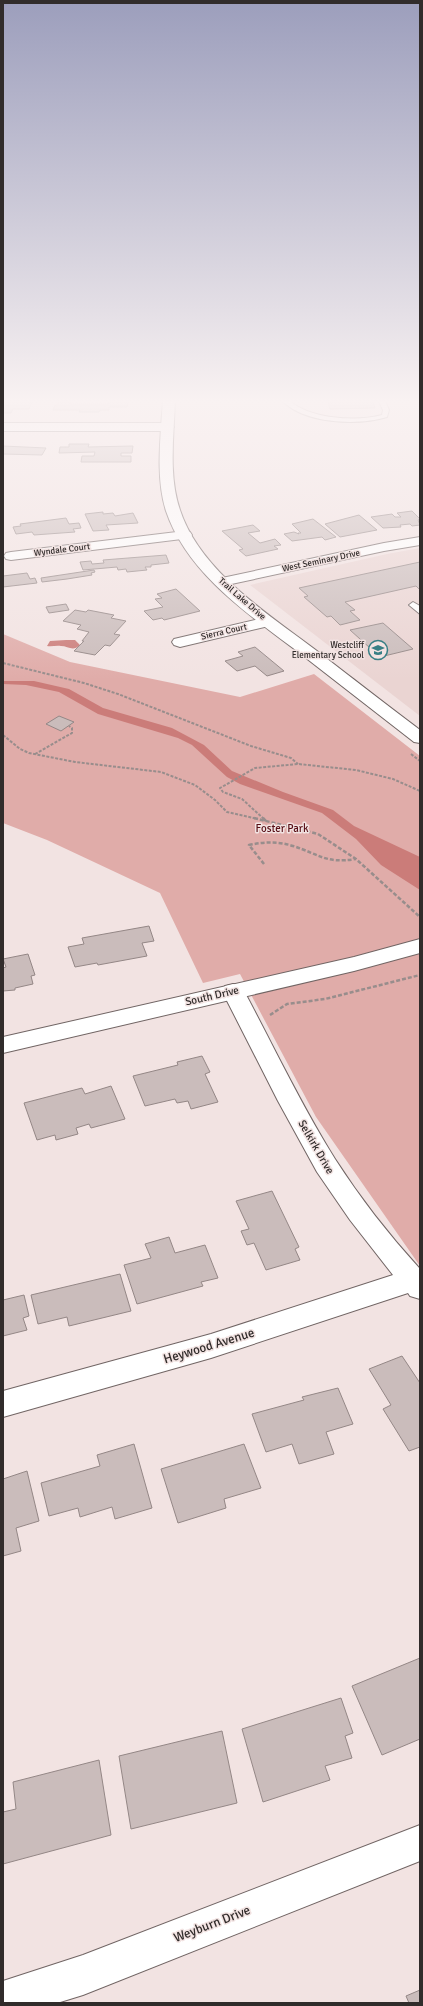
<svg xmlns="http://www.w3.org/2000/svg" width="423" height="2006" viewBox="0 0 423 2006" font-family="Signika,sans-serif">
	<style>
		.built { fill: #ead4d2 }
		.green { fill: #e0aca9 }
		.water { fill: #cb7c79 }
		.building { fill: #cabcbb; stroke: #948786 }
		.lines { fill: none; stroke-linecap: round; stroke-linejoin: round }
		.lane-casing { stroke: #716564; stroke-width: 2 }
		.street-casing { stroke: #716564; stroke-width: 2 }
		.secondary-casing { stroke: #716564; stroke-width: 2 }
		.path-far1 { stroke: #988d8c; stroke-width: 2; stroke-dasharray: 3 1.5; stroke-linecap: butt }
		.path { stroke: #988d8c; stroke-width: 2.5; stroke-dasharray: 4 2; stroke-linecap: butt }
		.lane { fill: #fff; fill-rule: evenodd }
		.street { fill: #fff; fill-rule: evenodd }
		.secondary { fill: #fff; fill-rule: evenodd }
		.labels { text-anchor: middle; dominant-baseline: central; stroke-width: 3; stroke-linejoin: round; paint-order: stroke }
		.far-street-label { font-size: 9px; fill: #312c2b; stroke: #f2e3e2 }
		.far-poi-label { font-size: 9px; fill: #312c2b; stroke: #f2e3e2; text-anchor: end }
		.park-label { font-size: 11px; fill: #570e15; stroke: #f2e3e2 }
		.street-label { font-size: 11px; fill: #312c2b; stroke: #f2e3e2 }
		.near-street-label { font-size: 13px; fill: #312c2b; stroke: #f2e3e2 }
	</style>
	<rect width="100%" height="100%" fill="#f2e3e2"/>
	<path class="built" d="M 420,548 L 420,716 L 250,585 L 387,554 Z"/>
	<path class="green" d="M 3,634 L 70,662 L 240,697 L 314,674 L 420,756 L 420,1266 L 316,1117 L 240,974 L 203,983 L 160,893 L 47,840 L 3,823 Z"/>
	<path class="water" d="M 66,640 L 75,640 L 80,645 C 73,652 68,646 61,646 C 56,645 52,647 47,646 L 50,641 Z
		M 3,681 L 34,681 L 69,689 L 103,708 L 172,728 L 204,745 L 232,771 L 283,792 L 333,810 L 354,826 L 420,857 L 420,890 L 381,865 L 356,839 L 322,813 L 240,784 L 227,777 L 192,745 L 178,738 L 98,714 L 59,692 L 26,685 L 3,684 Z"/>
	<path class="building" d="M 3,399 L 33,399 L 29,409 L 13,409 L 11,413 L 3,413 Z
		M 59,399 L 71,399 L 70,404 L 108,404 L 109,401 L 128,401 L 127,407 L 109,407 L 109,410 L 100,410 L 99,412 L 79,412 L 80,410 L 53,410 L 55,405 L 58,405 Z
		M 297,399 L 372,399 L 375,408 L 330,409 L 328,401 L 297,401 Z
		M 69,444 L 89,444 L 88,447 L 133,446 L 132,453 L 121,453 L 121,456 L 131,456 L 131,462 L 81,462 L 82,456 L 94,456 L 95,452 L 59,453 L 60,447 L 69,447 Z
		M 3,446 L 46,448 L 42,455 L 3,454 Z
		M 412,511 L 420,519 L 418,520 L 420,525 L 412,526 L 410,524 L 400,525 L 401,527 L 383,528 L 371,517 L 392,514 L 395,517 L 401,517 L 397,513 Z
		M 103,512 L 103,514 L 113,513 L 115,516 L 133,513 L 138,523 L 106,525 L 109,530 L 93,531 L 85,514 Z
		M 359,515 L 377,530 L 340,537 L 325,524 Z
		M 66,518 L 69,524 L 79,523 L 81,528 L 73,529 L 75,532 L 34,535 L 32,532 L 16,534 L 13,527 L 21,526 L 20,524 Z
		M 313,519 L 336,537 L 325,540 L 322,537 L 292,541 L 284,534 L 294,532 L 299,534 L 298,533 L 301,533 L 292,524 Z
		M 253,525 L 260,531 L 248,533 L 260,543 L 275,539 L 281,545 L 274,546 L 278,549 L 246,556 L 239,550 L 243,549 L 222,531 Z
		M 166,555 L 169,563 L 151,565 L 151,567 L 145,567 L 147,570 L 127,572 L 126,569 L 118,570 L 117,567 L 83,570 L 80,562 L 91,561 L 92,564 L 104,563 L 103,560 Z
		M 420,562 L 420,590 L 416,586 L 345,602 L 355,610 L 350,611 L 360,620 L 340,625 L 331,616 L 327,617 L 304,597 L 308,596 L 299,588 Z
		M 94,570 L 95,572 L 91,573 L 92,575 L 67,579 L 42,582 L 41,578 Z
		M 27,573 L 30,579 L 35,578 L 37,583 L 3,587 L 3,576 Z
		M 176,589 L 200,611 L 164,620 L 162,618 L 153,620 L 144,611 L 163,607 L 155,599 L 162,598 L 157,594 Z
		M 66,604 L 69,610 L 49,613 L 46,607 Z
		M 75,610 L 86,612 L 88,610 L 114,615 L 111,618 L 126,621 L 114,634 L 120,635 L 110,646 L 105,645 L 95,655 L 74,651 L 84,641 L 82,641 L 89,632 L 77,629 L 81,625 L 63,621 Z
		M 383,623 L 413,649 L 380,657 L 350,630 Z
		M 255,647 L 284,671 L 267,676 L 255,666 L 237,671 L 225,661 L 243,656 L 238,652 Z
		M 59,716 L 74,722 L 61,731 L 46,724 Z
		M 149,926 L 154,941 L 142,943 L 147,956 L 98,965 L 97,963 L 75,967 L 68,947 L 84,944 L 82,938 Z
		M 28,954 L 35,975 L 31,976 L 33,984 L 15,988 L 15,990 L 3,991 L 3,968 L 6,967 L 3,959 Z
		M 202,1056 L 210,1072 L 205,1074 L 218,1102 L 191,1109 L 188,1101 L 177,1103 L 175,1099 L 145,1106 L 133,1076 L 178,1065 L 177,1062 Z
		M 111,1086 L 125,1119 L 91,1128 L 89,1124 L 76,1128 L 78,1134 L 56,1140 L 55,1135 L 37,1140 L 24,1103 L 82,1088 L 85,1094 Z
		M 272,1191 L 299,1247 L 295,1249 L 300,1260 L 266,1270 L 254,1243 L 247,1245 L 241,1231 L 249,1229 L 236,1201 Z
		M 169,1237 L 175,1253 L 205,1245 L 218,1278 L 201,1282 L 203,1286 L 137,1304 L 124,1265 L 151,1258 L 145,1244 Z
		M 120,1274 L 131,1311 L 69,1326 L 67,1317 L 38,1324 L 31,1295 Z
		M 24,1295 L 29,1316 L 23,1318 L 27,1330 L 3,1336 L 3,1300 Z
		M 402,1356 L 420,1383 L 420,1447 L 409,1451 L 383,1409 L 391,1405 L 369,1369 Z
		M 338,1388 L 353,1424 L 326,1432 L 334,1454 L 299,1464 L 292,1444 L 266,1452 L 252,1414 L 304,1400 L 302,1397 Z
		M 134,1444 L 152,1508 L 115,1519 L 112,1507 L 80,1517 L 78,1508 L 49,1516 L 41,1483 L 100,1466 L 97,1455 Z
		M 244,1444 L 261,1488 L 224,1499 L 226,1508 L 178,1523 L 161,1469 Z
		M 27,1471 L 39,1521 L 16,1528 L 21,1551 L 3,1556 L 3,1479 Z
		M 420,1658 L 420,1739 L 382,1755 L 352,1686 Z
		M 341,1698 L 353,1733 L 345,1736 L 352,1758 L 325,1766 L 330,1780 L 263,1802 L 242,1729 Z
		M 222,1731 L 237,1803 L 131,1829 L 119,1756 Z
		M 99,1760 L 111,1835 L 3,1864 L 3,1812 L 16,1809 L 13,1782 Z
		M 420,1990 L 420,2003 L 409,2003 L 406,1996 Z"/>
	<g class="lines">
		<defs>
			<path id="lane" d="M 281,399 L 288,399 C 307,419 356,422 382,415 L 383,410 L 378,399 L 384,399 L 389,410 L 387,417 C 358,426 302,424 281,399 Z
				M 413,602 L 420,606 L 420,614 L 409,605 Z"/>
			<path id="street" d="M 3,423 L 168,423 L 174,427 L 168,431 L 3,431 Z
				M 185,531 L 190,532 L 192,535 L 190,538 L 11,560 L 6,559 L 4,556 L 6,553 L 11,552 Z
				M 420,537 L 420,545 L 384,551 L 222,586 L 217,585 L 215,582 L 217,579 L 222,578 L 384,543 Z
				M 268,617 L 273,619 L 276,622 L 273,625 L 180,647 L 174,645 L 172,642 L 174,639 Z
				M 233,984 L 241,986 L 244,991 C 274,1047 301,1105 335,1159 C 360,1198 389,1235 420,1269 L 420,1299 L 410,1296 L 408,1293 L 211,1358 L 3,1417 L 3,1391 L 211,1334 L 393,1275 L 350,1220 L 317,1172 L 278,1101 L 222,991 L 225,986 Z
				M 420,1825 L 420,1861 L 83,1995 L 57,2003 L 3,2003 L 3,1981 L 83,1955 Z"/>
			<path id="secondary" d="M 163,399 L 175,399 C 174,435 168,475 180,510 C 200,571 268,614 317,651 C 351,677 385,704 420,730 L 420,743 L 414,742 C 378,714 342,686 306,658 C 254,618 188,576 166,511 C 155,476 161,435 163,399 Z
				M 420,939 L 420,953 L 354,971 L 3,1053 L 3,1037 L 354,957 Z"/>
		</defs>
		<use href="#lane" class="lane-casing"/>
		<use href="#street" class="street-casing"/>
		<use href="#secondary" class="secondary-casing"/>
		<path class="path-far1" d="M 3,663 L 84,683 L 118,694 L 251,746 L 291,758 L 298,764
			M 3,735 L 20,749 L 29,753 L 75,762 L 161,772 L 195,785 L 215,800 L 227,812 L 258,819
			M 35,754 L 72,733 L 72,728 L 69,726
			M 411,754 L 420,761
			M 264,819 L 242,799 L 223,792 L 220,788 L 255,768 L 298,764 L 356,770 L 393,779 L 420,791"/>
		<path class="path" d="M 254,818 L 318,834 L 356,859 L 420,917
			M 263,818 L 266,821
			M 264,864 L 249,845 C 263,842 278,841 293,846 C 319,854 325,864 356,859
			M 270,1015 L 287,1004 L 325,999 L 420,975"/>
		<use href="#lane" class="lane"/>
		<use href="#street" class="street"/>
		<use href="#secondary" class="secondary"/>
	</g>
	<linearGradient id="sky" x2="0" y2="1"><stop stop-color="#9c9ebc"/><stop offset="0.59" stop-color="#f9f2f2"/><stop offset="1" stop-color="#f9f2f2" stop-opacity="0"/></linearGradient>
	<rect width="423" height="680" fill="url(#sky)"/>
	<defs>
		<symbol id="school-ring" viewBox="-11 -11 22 22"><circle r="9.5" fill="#f2e3e2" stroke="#377f85" stroke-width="1.5"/><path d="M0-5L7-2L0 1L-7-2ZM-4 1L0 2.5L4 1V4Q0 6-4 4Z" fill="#377f85"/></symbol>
	</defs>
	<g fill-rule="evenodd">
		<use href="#school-ring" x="367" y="639" width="22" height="22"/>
	</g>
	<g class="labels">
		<g class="far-street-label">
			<text transform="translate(62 550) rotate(-7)">Wyndale Court</text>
			<text transform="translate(321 561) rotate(-12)">West Seminary Drive</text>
			<text transform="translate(242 599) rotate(41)">Trail Lake Drive</text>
			<text transform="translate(224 632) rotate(-13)">Sierra Court</text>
		</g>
		<g class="far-poi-label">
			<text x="364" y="645">Westcliff<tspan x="364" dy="10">Elementary School</tspan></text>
		</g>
		<g class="park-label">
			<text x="282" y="828">Foster Park</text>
		</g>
		<g class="street-label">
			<text transform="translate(212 996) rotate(-13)">South Drive</text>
			<text transform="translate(316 1147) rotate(60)">Selkirk Drive</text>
		</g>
		<g class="near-street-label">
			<text transform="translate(209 1346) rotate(-17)">Heywood Avenue</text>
			<text transform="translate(212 1924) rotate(-21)">Weyburn Drive</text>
		</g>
	</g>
	<rect width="423" height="2006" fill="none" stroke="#312c2b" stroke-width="8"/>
</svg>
